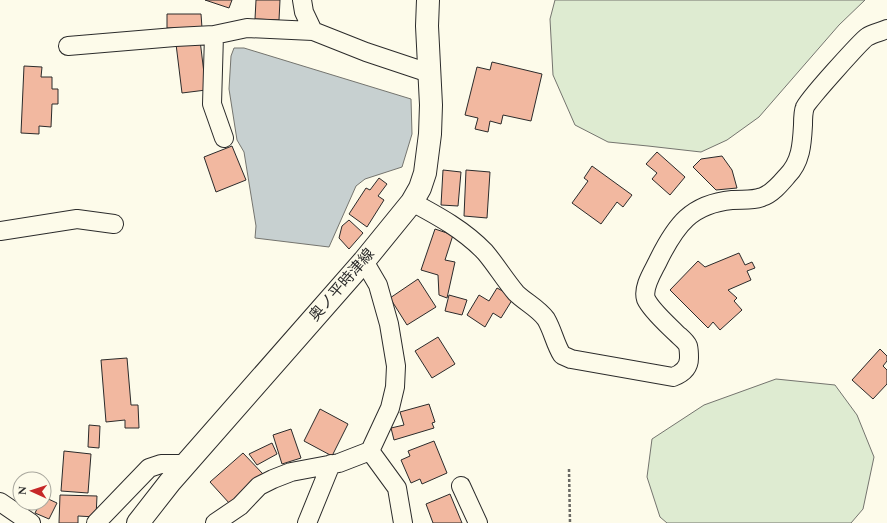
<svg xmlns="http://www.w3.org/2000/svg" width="887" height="523" viewBox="0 0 887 523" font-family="Spectral,'Noto Sans JP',serif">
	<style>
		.green { fill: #deebd1; stroke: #74746e }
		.water { fill: #c7d0d0; stroke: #74746e }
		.building { fill: #f2b8a0; stroke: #2b2b2b }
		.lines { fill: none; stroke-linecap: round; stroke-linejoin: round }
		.street-casing { stroke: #2b2b2b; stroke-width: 20 }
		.secondary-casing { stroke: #2b2b2b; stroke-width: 24 }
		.path { stroke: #6a6964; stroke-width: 2.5; stroke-dasharray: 3 2; stroke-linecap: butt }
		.street { stroke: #fdfbea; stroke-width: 18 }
		.secondary { stroke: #fdfbea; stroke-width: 22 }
		.labels { text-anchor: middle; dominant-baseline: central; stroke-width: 3; stroke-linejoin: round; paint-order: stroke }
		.street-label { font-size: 15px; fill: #2b2b2b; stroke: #fdfbea }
	</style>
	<rect width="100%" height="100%" fill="#fdfbea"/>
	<path class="green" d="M 555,0 L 865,0 L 839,25 L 759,117 L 727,140 L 701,152 L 648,146 L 608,142 L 575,125 L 553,75 L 550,19 Z
		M 776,379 L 835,385 L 857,415 L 874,457 L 863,509 L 851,523 L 667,523 L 660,517 L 647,477 L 652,439 L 704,405 Z"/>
	<path class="water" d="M 234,48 L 244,48 L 411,99 L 412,134 L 402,167 L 365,179 L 356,186 L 329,247 L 255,238 L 256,226 L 244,152 L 237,140 L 229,89 L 231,56 Z"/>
	<path class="building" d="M 205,0 L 232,0 L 229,8 Z
		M 256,0 L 280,0 L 279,20 L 255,19 Z
		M 167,14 L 201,14 L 202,28 L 167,28 Z
		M 200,40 L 206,90 L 182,93 L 176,44 Z
		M 492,62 L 542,74 L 531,121 L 503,115 L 501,124 L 490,121 L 488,132 L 475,129 L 478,118 L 465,115 L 477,67 L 490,70 Z
		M 24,66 L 42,67 L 41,77 L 52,77 L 52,89 L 58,89 L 58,104 L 52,104 L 51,127 L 39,126 L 39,134 L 21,133 Z
		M 232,146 L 246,180 L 216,192 L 204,157 Z
		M 657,152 L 685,177 L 670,195 L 652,179 L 657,173 L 646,164 Z
		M 722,156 L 732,170 L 737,188 L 716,190 L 693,167 L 701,159 Z
		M 592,166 L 632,195 L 623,207 L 617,202 L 601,224 L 572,203 L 588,181 L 584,178 Z
		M 443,170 L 461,172 L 458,206 L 441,205 Z
		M 466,170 L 490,172 L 487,218 L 464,216 Z
		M 379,178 L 387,184 L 378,196 L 384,200 L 367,227 L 349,214 L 366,188 L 370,190 Z
		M 349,220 L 363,233 L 349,249 L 339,238 L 342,226 Z
		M 435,229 L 453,235 L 445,260 L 455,262 L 447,298 L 439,295 L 438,275 L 421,270 Z
		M 739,253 L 745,265 L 752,262 L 755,268 L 747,271 L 751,280 L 728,290 L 737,298 L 734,301 L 742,310 L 720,330 L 713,322 L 708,328 L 670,290 L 698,261 L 705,267 Z
		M 418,279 L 436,307 L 407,325 L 390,298 Z
		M 497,288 L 514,297 L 501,318 L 493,313 L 485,327 L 467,315 L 479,295 L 489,301 Z
		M 449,295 L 467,300 L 462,315 L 445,311 Z
		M 438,337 L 455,364 L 432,378 L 415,351 Z
		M 880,349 L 887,356 L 887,361 L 883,366 L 887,370 L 887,384 L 873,399 L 852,380 Z
		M 127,358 L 131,405 L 138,405 L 139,428 L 125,428 L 125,420 L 106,422 L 101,360 Z
		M 429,404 L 435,422 L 432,423 L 434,428 L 394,440 L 391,428 L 404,425 L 400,412 Z
		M 320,409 L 348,424 L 332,456 L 304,441 Z
		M 89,425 L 100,426 L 99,448 L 88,447 Z
		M 291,429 L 301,458 L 282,464 L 273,435 Z
		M 434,441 L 447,473 L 422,484 L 420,479 L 411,483 L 401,460 L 410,456 L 408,451 Z
		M 272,443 L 277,454 L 257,465 L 249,454 Z
		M 64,451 L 91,454 L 88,493 L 61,491 Z
		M 243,453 L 263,474 L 230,504 L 210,482 Z
		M 450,494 L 462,523 L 433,523 L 426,504 Z
		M 60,495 L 97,496 L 96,517 L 78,516 L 78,523 L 59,523 Z
		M 44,497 L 57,503 L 49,519 L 35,513 L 40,503 L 44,503 Z"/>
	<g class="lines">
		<defs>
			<path id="street" d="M 302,0 L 304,12 L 313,31 L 366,52 L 429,73
				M 214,35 L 212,104 L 224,138
				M 68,46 L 175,37 L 214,35 L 247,28 L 313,31
				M 412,202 C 438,216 464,230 485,252 C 496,265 505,280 516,293 C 525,302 538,308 546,319 C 553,331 555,344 562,355 L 571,359 L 673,377 C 681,374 689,369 689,358 C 689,355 689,350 688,346 C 686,341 680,337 676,333 C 667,324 651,310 646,299 C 642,287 654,270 659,259 C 676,225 691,204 732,200 C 742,199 753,201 762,197 C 772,194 781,183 787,176 C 801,162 802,144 803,125 C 803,119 803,112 805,107 C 806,102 862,40 867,37 C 873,33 881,32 887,29
				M 0,231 L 77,219 L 114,224
				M 364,261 L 378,285 L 389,324 L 396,366 L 395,387 L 390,408 L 370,451 L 397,488 L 403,523
				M 461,486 L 478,523
				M 0,502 L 31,523
				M 96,523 L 149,468 L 161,464 L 186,464
				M 215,523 L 240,506 L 259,486 L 273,479 L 291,472 L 339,463 L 370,451
				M 307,523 L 331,464"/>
			<path id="secondary" d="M 138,523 L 170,482 L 364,261 L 412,202 L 420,188 L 425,173 L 430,134 L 431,105 L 427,26 L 428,0"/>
		</defs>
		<use href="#street" class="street-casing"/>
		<use href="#secondary" class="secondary-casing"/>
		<path class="path" d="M 569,469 L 570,523"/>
		<use href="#street" class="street"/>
		<use href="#secondary" class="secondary"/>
	</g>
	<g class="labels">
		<g class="street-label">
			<text transform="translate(342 285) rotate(-49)">奥ノ平時津線</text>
		</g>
	</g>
	<g transform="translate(32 491) rotate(273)"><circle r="19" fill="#fdfbea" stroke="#a9a89e"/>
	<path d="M0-3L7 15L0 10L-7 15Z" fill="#c62828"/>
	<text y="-6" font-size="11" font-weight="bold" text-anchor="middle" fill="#2b2b2b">N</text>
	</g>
</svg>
